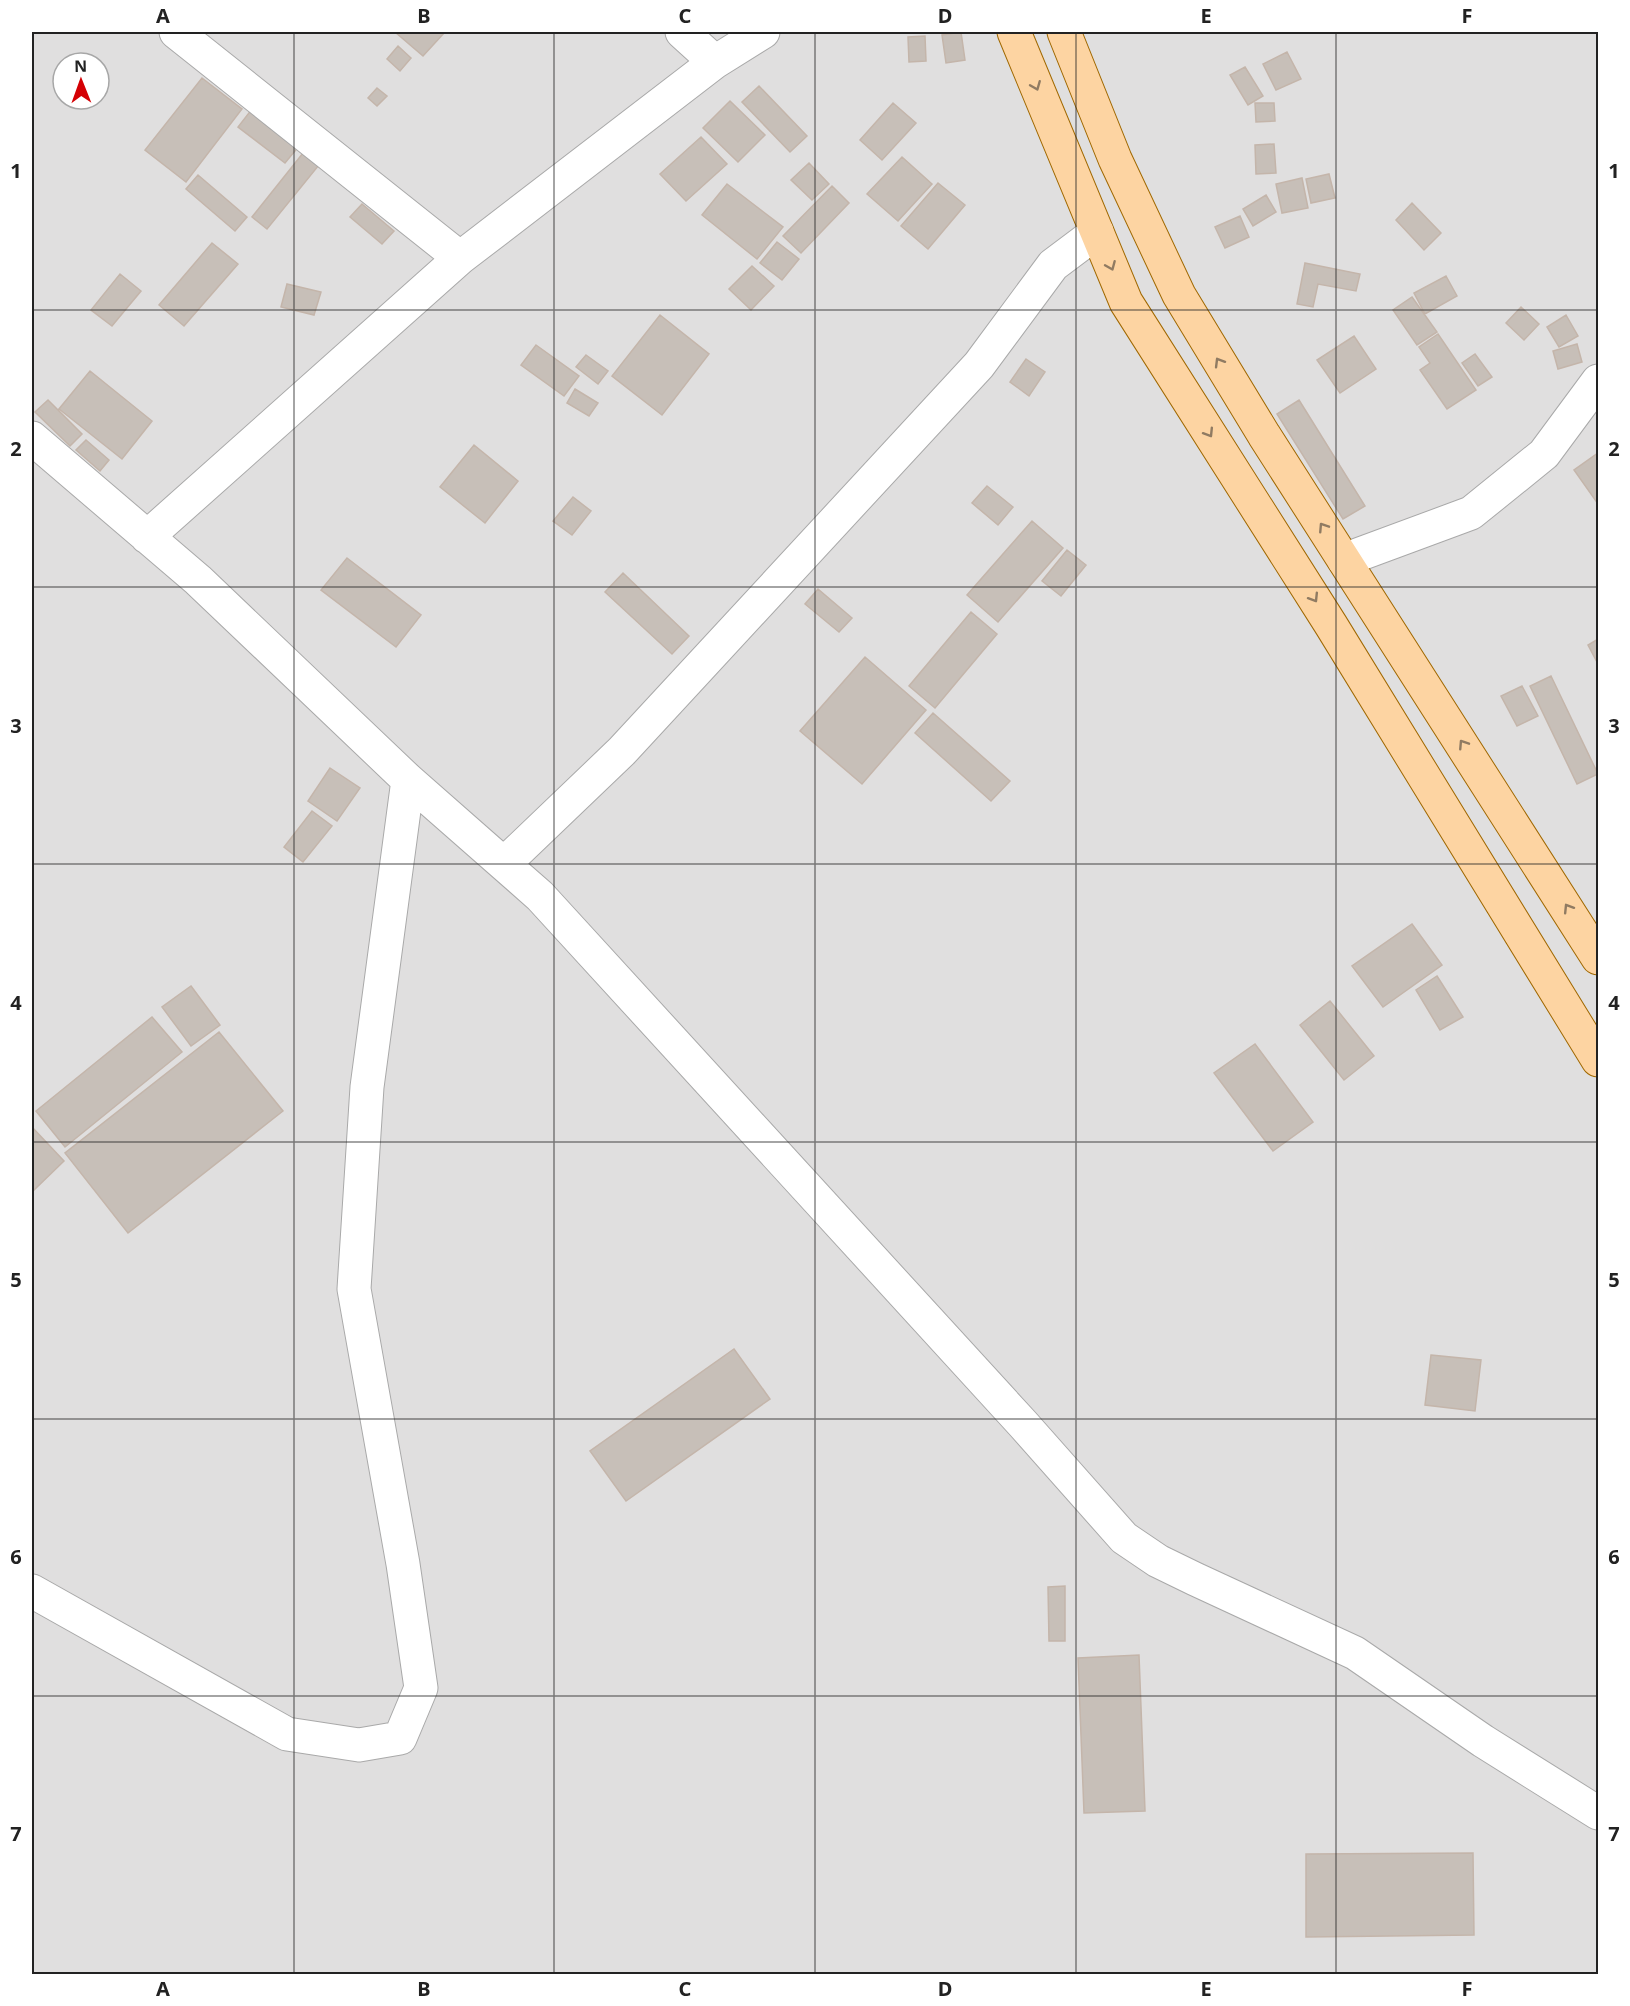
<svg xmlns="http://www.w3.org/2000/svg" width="1630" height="2006" viewBox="0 0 1630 2006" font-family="'Noto Sans',sans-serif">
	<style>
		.residential { fill: #e0dfdf; fill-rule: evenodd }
		.building { fill: #c7bfb8; stroke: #c4b5aa; stroke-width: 1.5 }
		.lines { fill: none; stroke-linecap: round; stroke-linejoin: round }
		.minor-casing { stroke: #a9a9a9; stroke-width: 35 }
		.primary-casing { stroke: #a06800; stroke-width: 35 }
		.minor { stroke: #fff; stroke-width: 33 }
		.primary { stroke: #fdd4a2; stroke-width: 33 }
		.oneway { stroke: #907b62 }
		.grid { fill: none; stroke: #222; stroke-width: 1.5; stroke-opacity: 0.55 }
		.neatline { fill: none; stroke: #222; stroke-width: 2 }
		.grid-label { font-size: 20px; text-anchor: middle; font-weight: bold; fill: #222 }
	</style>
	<rect width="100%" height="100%" fill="#f2efe9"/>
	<path class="residential" d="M 32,32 L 1598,32 L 1598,1974 L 32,1974 ZM 63,63 L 99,63 L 99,99 L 63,99 Z"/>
	<path class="building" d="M 395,32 L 445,32 L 423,56 Z
		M 961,32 L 965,60 L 946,63 L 942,35 Z
		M 925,36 L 926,61 L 909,62 L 908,37 Z
		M 398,46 L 411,58 L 400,71 L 387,59 Z
		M 1287,52 L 1301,79 L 1276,90 L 1263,64 Z
		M 1245,67 L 1263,96 L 1248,105 L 1230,75 Z
		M 202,78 L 242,109 L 186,182 L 145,150 Z
		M 759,86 L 807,136 L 790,152 L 742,102 Z
		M 377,88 L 387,96 L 377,106 L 368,98 Z
		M 730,101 L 765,135 L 738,162 L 703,128 Z
		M 893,103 L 916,123 L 882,160 L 860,140 Z
		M 1255,103 L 1274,103 L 1275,121 L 1256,122 Z
		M 252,109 L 300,145 L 285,163 L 238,127 Z
		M 701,137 L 727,164 L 686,201 L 660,174 Z
		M 1274,144 L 1276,173 L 1256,174 L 1255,145 Z
		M 303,153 L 319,165 L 267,229 L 252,217 Z
		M 902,157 L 932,184 L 898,221 L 867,194 Z
		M 809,163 L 829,184 L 812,200 L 791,180 Z
		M 1329,174 L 1335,198 L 1311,203 L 1306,179 Z
		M 198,175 L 247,217 L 235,231 L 186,189 Z
		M 1302,178 L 1308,208 L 1282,213 L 1276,184 Z
		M 938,183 L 965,205 L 928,249 L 901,226 Z
		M 727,184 L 783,227 L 757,259 L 702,215 Z
		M 832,186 L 849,203 L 801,253 L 783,236 Z
		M 1266,195 L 1276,212 L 1253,226 L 1243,209 Z
		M 1412,203 L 1441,233 L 1424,250 L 1396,220 Z
		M 362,204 L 394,231 L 382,244 L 350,217 Z
		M 1240,216 L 1249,237 L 1225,248 L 1215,227 Z
		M 777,242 L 799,259 L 782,280 L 760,263 Z
		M 212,243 L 238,264 L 184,326 L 159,305 Z
		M 1305,263 L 1360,274 L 1356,291 L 1318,284 L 1313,307 L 1297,304 Z
		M 752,266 L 774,286 L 751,310 L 729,289 Z
		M 120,274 L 141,291 L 112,326 L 91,310 Z
		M 1446,276 L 1457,296 L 1425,314 L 1414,293 Z
		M 287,284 L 321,292 L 314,315 L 281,307 Z
		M 1412,297 L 1437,332 L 1417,345 L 1393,310 Z
		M 1521,307 L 1539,324 L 1524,340 L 1506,323 Z
		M 660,315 L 709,354 L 662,415 L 612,376 Z
		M 1566,315 L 1578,336 L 1559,347 L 1547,327 Z
		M 1438,334 L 1476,390 L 1447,409 L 1420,370 L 1430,363 L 1419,347 Z
		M 1354,336 L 1376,369 L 1340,393 L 1317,360 Z
		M 1577,344 L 1582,362 L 1558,369 L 1553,351 Z
		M 536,345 L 579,376 L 564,396 L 521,365 Z
		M 1475,354 L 1492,377 L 1478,386 L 1462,363 Z
		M 586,355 L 608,371 L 598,384 L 576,367 Z
		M 1026,359 L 1045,372 L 1029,396 L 1010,382 Z
		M 90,371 L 152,421 L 122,459 L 59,409 Z
		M 575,389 L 598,403 L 589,416 L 567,403 Z
		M 48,400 L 82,434 L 70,446 L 35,412 Z
		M 1299,400 L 1365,506 L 1343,519 L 1277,414 Z
		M 86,440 L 109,460 L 100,471 L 76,450 Z
		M 474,445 L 518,481 L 485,523 L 440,487 Z
		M 1598,453 L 1598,504 L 1574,470 Z
		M 987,486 L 1013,507 L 998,525 L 972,503 Z
		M 573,497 L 591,511 L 572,535 L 553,521 Z
		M 1032,521 L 1063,548 L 998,622 L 967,595 Z
		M 1067,550 L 1086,565 L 1061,596 L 1042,581 Z
		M 347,558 L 421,615 L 396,647 L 321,590 Z
		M 623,573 L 689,636 L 672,654 L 605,592 Z
		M 818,589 L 852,618 L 839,632 L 805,604 Z
		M 971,612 L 997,634 L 935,708 L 909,686 Z
		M 1598,639 L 1598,664 L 1588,645 Z
		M 865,657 L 926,710 L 862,784 L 800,731 Z
		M 1551,676 L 1598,774 L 1577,784 L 1530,686 Z
		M 1522,686 L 1538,716 L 1517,726 L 1501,696 Z
		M 933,713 L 1010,781 L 991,801 L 915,733 Z
		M 330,768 L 360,788 L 337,821 L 308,801 Z
		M 312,811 L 332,826 L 303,862 L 284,847 Z
		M 1412,924 L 1442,965 L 1383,1007 L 1352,966 Z
		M 1437,976 L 1463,1017 L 1440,1030 L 1416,990 Z
		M 191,986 L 220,1025 L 191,1046 L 162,1007 Z
		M 1330,1001 L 1374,1056 L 1344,1080 L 1300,1025 Z
		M 152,1017 L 182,1052 L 65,1147 L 36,1111 Z
		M 219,1032 L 283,1111 L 128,1233 L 65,1153 Z
		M 1255,1044 L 1313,1122 L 1273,1151 L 1214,1073 Z
		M 32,1127 L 64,1161 L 32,1192 Z
		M 734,1349 L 770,1399 L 626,1501 L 590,1451 Z
		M 1431,1355 L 1481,1360 L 1475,1411 L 1425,1405 Z
		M 1065,1586 L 1065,1641 L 1049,1641 L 1048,1587 Z
		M 1139,1655 L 1145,1811 L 1084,1813 L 1078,1658 Z
		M 1473,1853 L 1474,1935 L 1306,1937 L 1306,1854 Z"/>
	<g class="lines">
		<defs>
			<path id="minor" d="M 176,32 L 460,258
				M 682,32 L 715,62
				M 32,438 L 198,580 L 408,780 L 540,896 L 1023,1424 L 1124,1538 L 1158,1561 L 1195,1579 L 1355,1653 L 1483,1741 L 1598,1813
				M 147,537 L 460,258 L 715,62 L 763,32
				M 1344,560 L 1471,513 L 1544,454 L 1598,381
				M 505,863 L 622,751 L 979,365 L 1053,265 L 1097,232
				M 32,1591 L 287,1734 L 359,1745 L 400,1738 L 421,1688 L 403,1564 L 354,1289 L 367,1087 L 408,780"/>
			<path id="primary" d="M 1014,32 L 1126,302 L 1331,625 L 1598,1060
				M 1064,32 L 1115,159 L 1179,295 L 1264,435 L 1598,958"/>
		</defs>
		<use href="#minor" class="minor-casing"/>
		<use href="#primary" class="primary-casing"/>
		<use href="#minor" class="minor"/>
		<use href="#primary" class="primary"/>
	</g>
	<defs><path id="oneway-chevron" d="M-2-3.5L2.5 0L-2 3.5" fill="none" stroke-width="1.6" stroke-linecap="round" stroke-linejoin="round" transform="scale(1.5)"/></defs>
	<g class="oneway">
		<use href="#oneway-chevron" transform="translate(1036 86) rotate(68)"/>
		<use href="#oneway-chevron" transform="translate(1111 266) rotate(67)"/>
		<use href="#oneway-chevron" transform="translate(1219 362) rotate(-121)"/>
		<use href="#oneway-chevron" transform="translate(1209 433) rotate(58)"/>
		<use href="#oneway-chevron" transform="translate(1323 527) rotate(-123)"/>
		<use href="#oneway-chevron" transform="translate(1314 598) rotate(58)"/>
		<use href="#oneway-chevron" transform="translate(1463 744) rotate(-123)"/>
		<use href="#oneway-chevron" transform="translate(1568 908) rotate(-122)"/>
	</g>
	<path class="grid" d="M 294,32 L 294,1974M 554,32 L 554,1974M 815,32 L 815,1974M 1076,32 L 1076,1974M 1336,32 L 1336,1974M 32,310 L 1598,310M 32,587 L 1598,587M 32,864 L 1598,864M 32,1142 L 1598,1142M 32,1419 L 1598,1419M 32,1696 L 1598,1696"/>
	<rect width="1630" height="2006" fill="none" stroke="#ffffff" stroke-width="66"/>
	<g transform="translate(81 81) rotate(359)"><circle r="28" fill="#ffffff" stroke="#a7a7a7" stroke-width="1.5"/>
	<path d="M0-4.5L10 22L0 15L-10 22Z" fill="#d40004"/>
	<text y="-9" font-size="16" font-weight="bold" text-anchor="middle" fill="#222222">N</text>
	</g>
	<rect x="33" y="33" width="1564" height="1940" class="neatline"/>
	<g class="grid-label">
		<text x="163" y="23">A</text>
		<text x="424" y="23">B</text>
		<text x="685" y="23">C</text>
		<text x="945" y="23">D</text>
		<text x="1206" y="23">E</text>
		<text x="1467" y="23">F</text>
		<text x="16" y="178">1</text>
		<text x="1614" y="178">1</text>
		<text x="16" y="456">2</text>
		<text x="1614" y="456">2</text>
		<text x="16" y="733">3</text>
		<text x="1614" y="733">3</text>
		<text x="16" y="1010">4</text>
		<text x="1614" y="1010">4</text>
		<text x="16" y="1287">5</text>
		<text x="1614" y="1287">5</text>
		<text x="16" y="1564">6</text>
		<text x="1614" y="1564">6</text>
		<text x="16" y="1841">7</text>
		<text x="1614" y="1841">7</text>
		<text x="163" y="1996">A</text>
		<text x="424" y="1996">B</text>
		<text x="685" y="1996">C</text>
		<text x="945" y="1996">D</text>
		<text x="1206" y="1996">E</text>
		<text x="1467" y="1996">F</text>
	</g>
</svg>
